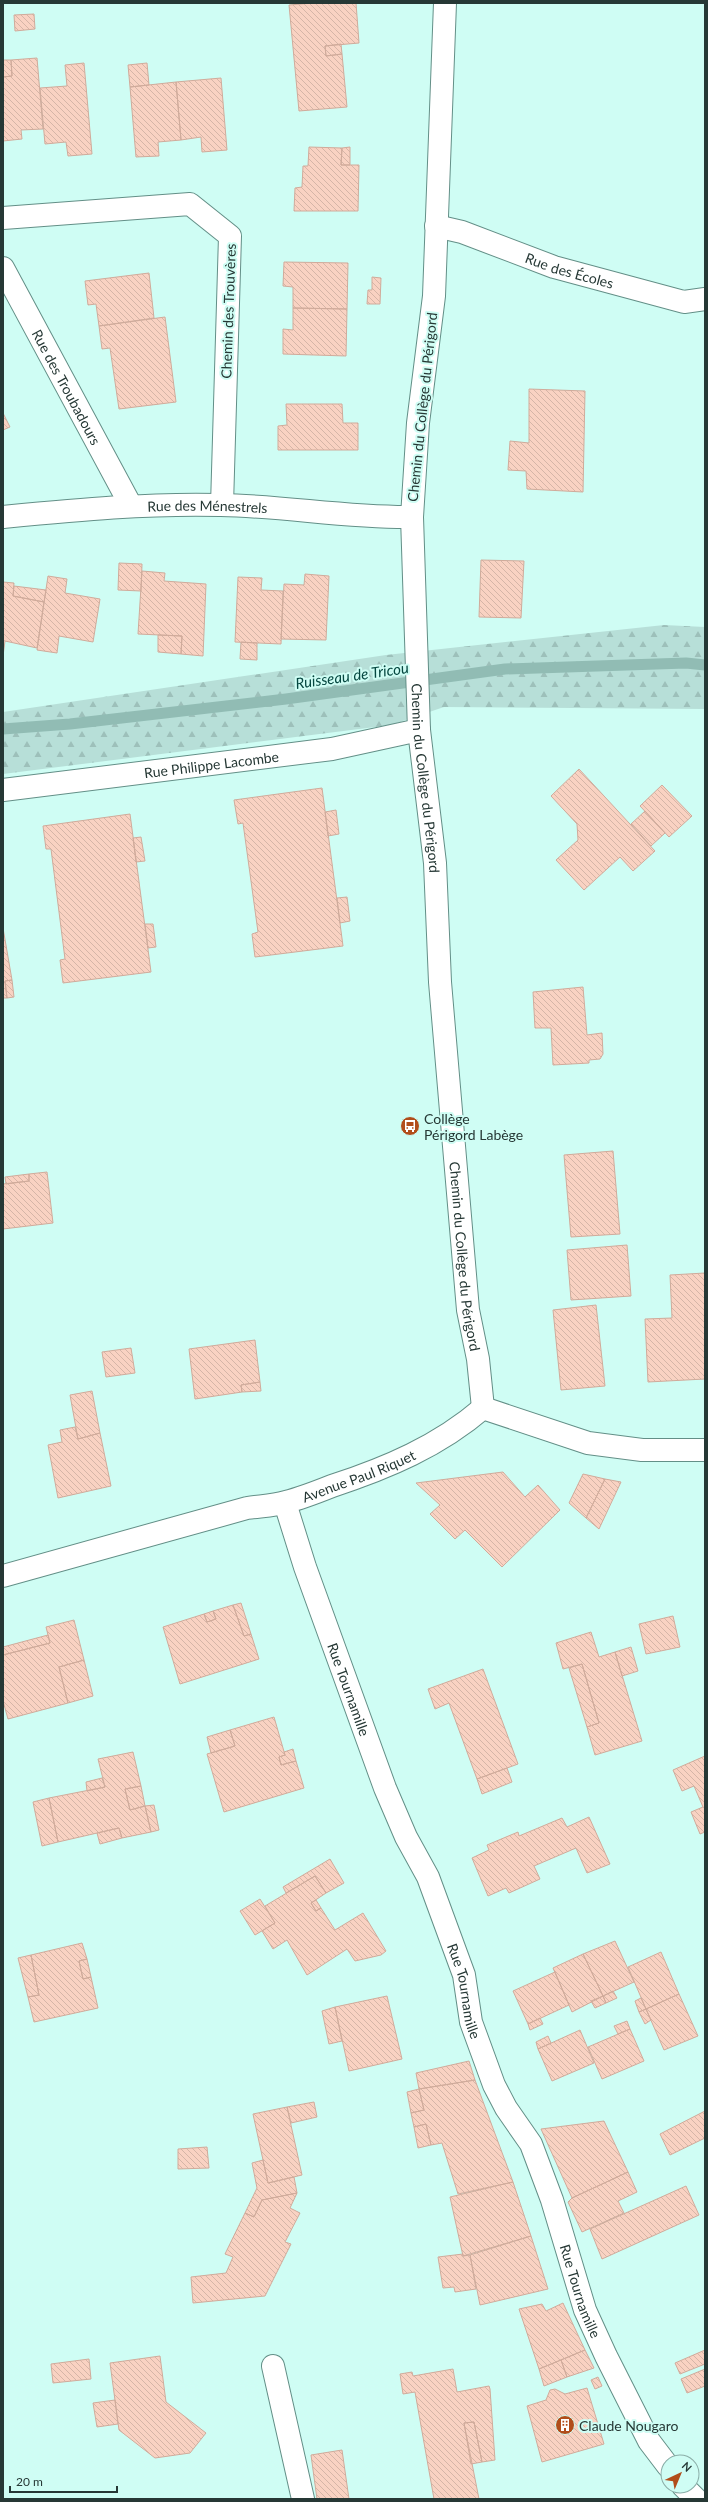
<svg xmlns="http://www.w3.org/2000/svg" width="708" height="2502" viewBox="0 0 708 2502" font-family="Lato,sans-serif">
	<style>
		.forest { fill: url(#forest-firs) }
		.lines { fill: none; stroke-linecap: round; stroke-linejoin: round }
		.stream { stroke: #91bcb4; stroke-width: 11 }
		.building { fill: url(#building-back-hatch); stroke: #d0ab9b }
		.minor-casing { stroke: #638f87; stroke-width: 24 }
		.minor { stroke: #fff; stroke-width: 22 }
		.labels { text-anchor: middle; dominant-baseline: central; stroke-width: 4; stroke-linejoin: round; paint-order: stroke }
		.street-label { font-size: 14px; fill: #263835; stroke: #cffdf4 }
		.poi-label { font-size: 14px; fill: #263835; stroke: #cffdf4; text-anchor: start }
		.water-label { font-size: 15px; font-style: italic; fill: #054740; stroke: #cffdf4 }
	</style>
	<defs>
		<pattern id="forest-firs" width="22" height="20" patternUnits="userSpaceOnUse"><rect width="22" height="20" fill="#b7dfd8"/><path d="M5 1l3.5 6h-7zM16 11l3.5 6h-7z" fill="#9dc0ba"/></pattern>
		<pattern id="building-back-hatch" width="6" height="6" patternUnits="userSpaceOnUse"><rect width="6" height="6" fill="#f9d2c2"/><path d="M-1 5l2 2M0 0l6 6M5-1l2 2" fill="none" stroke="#d5b5a7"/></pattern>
	</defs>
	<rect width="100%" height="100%" fill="#cffdf4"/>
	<path class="forest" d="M 664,625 L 705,627 L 705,709 L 444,707 L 391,725 L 3,774 L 3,712 L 386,655 Z"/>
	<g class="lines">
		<path class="stream" d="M 3,729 L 70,724 L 286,699 L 505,669 L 686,663 L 705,665"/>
	</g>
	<path class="building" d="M 313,3 L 356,3 L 359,43 L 325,46 L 326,56 L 342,54 L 347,107 L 299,111 L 289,5 Z
		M 34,14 L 35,29 L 15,31 L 14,15 Z
		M 341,44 L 342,54 L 326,56 L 325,46 Z
		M 37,58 L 43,129 L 21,130 L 22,139 L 3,141 L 3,77 L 12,76 L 11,60 Z
		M 3,60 L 11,60 L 12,76 L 3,77 Z
		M 84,63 L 92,154 L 68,156 L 66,142 L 45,144 L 40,88 L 67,86 L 65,65 Z
		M 147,63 L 149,85 L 130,87 L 128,65 Z
		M 221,78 L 227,150 L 202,152 L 201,137 L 181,140 L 176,82 Z
		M 176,82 L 181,140 L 158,142 L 159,156 L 136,157 L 130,87 Z
		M 309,147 L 342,148 L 341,165 L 359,165 L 358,211 L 294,211 L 295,188 L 302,187 L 303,166 L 308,166 Z
		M 350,147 L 350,165 L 341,165 L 342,148 Z
		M 284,262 L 348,263 L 347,309 L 293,308 L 293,287 L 283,286 Z
		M 149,273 L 154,318 L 99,326 L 96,304 L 88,305 L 85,281 Z
		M 372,277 L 381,278 L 380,304 L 367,304 L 368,290 L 372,290 Z
		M 293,308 L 347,309 L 346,356 L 283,354 L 283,329 L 293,330 Z
		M 165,317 L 176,402 L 119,409 L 110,348 L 102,349 L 99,326 Z
		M 529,389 L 585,391 L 583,492 L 527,489 L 526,471 L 508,470 L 510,441 L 529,443 Z
		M 286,404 L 342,404 L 343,423 L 358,423 L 358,450 L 278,450 L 278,426 L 287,425 Z
		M 3,413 L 10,427 L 3,430 Z
		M 481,560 L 524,561 L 521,618 L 479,617 Z
		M 119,563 L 142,564 L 141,591 L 118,590 Z
		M 142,571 L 165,573 L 164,581 L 206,584 L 203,656 L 181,654 L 182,636 L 138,634 Z
		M 305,574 L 329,576 L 326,640 L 281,639 L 284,584 L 304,585 Z
		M 48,576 L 67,579 L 65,593 L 100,599 L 93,642 L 59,636 L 57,653 L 37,650 Z
		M 238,577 L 262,578 L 261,590 L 283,591 L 281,644 L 235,642 Z
		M 3,582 L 14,583 L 13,596 L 44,602 L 37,648 L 5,641 L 3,656 Z
		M 14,586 L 46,590 L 44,602 L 13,596 Z
		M 158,635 L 182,636 L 181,654 L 158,652 Z
		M 241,642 L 257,643 L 257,660 L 240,659 Z
		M 579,769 L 655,851 L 633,871 L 620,857 L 584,890 L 556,860 L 578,840 L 577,824 L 551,796 Z
		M 662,785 L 692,816 L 669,837 L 640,806 Z
		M 322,788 L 343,946 L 255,957 L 252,934 L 258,932 L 243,823 L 238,824 L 234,800 Z
		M 336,810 L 339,834 L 328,836 L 325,812 Z
		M 645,811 L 665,833 L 651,846 L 631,824 Z
		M 130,814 L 151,972 L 63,983 L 60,960 L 65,959 L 51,849 L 46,849 L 43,826 Z
		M 141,837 L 145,861 L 136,862 L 133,838 Z
		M 347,897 L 350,921 L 340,923 L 337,898 Z
		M 145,924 L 153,924 L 156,947 L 148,948 Z
		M 3,928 L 12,980 L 5,981 L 7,998 L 3,998 Z
		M 12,980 L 14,997 L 7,998 L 5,981 Z
		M 583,987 L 587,1035 L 602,1033 L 603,1054 L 600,1059 L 589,1060 L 589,1063 L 553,1065 L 551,1028 L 535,1028 L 533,992 Z
		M 613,1151 L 620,1234 L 571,1237 L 564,1155 Z
		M 47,1172 L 53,1223 L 3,1229 L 3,1184 L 29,1181 L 29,1174 Z
		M 29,1174 L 29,1181 L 6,1184 L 5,1177 Z
		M 627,1245 L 631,1296 L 571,1300 L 567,1250 Z
		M 705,1273 L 705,1379 L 648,1382 L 645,1319 L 672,1318 L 670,1275 Z
		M 596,1305 L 605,1386 L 561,1390 L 553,1310 Z
		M 255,1340 L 260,1382 L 241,1385 L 242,1392 L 195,1399 L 189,1349 Z
		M 131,1348 L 135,1373 L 106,1377 L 102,1352 Z
		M 260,1382 L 261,1391 L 242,1392 L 241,1385 Z
		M 92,1391 L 100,1433 L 78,1439 L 70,1395 Z
		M 75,1427 L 78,1439 L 100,1433 L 111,1486 L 58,1498 L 48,1445 L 62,1442 L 60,1430 Z
		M 503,1472 L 525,1497 L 538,1485 L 560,1510 L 502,1567 L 465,1530 L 455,1539 L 430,1514 L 440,1505 L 416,1483 Z
		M 583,1474 L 605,1479 L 586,1518 L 569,1503 Z
		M 605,1479 L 621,1482 L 599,1529 L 586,1518 Z
		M 241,1603 L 251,1634 L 244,1636 L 233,1605 Z
		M 233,1605 L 244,1636 L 251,1634 L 259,1659 L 180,1684 L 163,1627 L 204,1614 L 207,1622 L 216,1619 L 213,1611 Z
		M 213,1611 L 216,1619 L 207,1622 L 204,1614 Z
		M 673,1616 L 680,1647 L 646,1654 L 639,1624 Z
		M 74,1620 L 84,1660 L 59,1667 L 68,1703 L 8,1719 L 3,1701 L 3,1655 L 50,1643 L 46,1627 Z
		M 591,1632 L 599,1657 L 615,1652 L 642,1741 L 595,1755 L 587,1727 L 599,1723 L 582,1664 L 563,1669 L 556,1643 Z
		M 48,1635 L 50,1643 L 3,1655 L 3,1647 Z
		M 631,1647 L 638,1671 L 622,1676 L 615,1652 Z
		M 84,1660 L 93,1696 L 68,1703 L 59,1667 Z
		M 582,1664 L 599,1723 L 587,1727 L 569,1668 Z
		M 483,1669 L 518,1764 L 477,1779 L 449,1703 L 435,1709 L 428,1689 Z
		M 274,1717 L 285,1755 L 279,1757 L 281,1765 L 296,1761 L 304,1788 L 224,1812 L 207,1754 L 235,1746 L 230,1730 Z
		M 230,1730 L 235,1746 L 211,1753 L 207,1737 Z
		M 293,1749 L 296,1761 L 281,1765 L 279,1757 L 285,1755 L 284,1752 Z
		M 133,1752 L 141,1786 L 125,1789 L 130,1810 L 145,1806 L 151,1832 L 122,1838 L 119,1828 L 58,1842 L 49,1798 L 105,1787 L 98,1759 Z
		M 705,1756 L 705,1832 L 700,1834 L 691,1812 L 703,1807 L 694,1786 L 682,1791 L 673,1770 Z
		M 507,1768 L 512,1782 L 482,1794 L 477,1779 Z
		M 102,1778 L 105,1787 L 87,1791 L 86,1782 Z
		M 141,1786 L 145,1806 L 130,1810 L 125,1789 Z
		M 49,1798 L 58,1842 L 42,1846 L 33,1802 Z
		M 154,1805 L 159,1830 L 151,1832 L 145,1806 Z
		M 589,1817 L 610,1864 L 587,1873 L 576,1848 L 534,1866 L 540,1879 L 509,1893 L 506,1888 L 488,1896 L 472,1858 L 489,1850 L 487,1845 L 518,1832 L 519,1836 L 562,1818 L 567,1827 Z
		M 119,1828 L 122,1838 L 100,1844 L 97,1833 Z
		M 330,1859 L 344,1883 L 326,1893 L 315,1876 L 286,1893 L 283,1887 Z
		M 315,1876 L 326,1893 L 311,1903 L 316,1911 L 321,1908 L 335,1930 L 363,1913 L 386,1951 L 381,1955 L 355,1961 L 347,1949 L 307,1975 L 287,1940 L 273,1949 L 262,1931 L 275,1923 L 265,1906 Z
		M 260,1899 L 275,1923 L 255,1935 L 240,1911 Z
		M 316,1900 L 321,1908 L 316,1911 L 311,1903 Z
		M 615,1941 L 634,1982 L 603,1996 L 583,1954 Z
		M 82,1943 L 87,1959 L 79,1961 L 83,1979 L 91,1977 L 98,2008 L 34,2022 L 28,1997 L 39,1995 L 31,1955 Z
		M 661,1952 L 679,1994 L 646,2009 L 628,1967 Z
		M 583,1954 L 603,1996 L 572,2012 L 553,1968 Z
		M 31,1955 L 39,1995 L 28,1997 L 18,1958 Z
		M 87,1959 L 91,1977 L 83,1979 L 79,1961 Z
		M 555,1972 L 569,2005 L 528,2024 L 513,1991 Z
		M 613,1991 L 617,1998 L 606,2003 L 603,1996 Z
		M 679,1994 L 698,2036 L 664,2050 L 646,2009 Z
		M 387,1996 L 402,2059 L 349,2071 L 335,2007 Z
		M 603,1996 L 606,2003 L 595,2008 L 591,2001 Z
		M 641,1998 L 646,2009 L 639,2012 L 635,2001 Z
		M 335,2007 L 342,2041 L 329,2044 L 322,2011 Z
		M 646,2009 L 651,2020 L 645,2024 L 639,2012 Z
		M 540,2018 L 543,2024 L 530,2030 L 528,2024 Z
		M 627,2021 L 630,2029 L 618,2034 L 614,2026 Z
		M 630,2029 L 644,2061 L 602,2079 L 588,2047 Z
		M 580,2030 L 594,2063 L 552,2081 L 538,2049 Z
		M 548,2036 L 551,2043 L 538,2049 L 536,2042 Z
		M 469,2061 L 475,2080 L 419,2089 L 416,2073 Z
		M 475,2080 L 513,2182 L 458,2194 L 442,2143 L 431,2145 L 426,2124 L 414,2127 L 411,2113 L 424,2110 L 419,2089 Z
		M 419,2089 L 424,2110 L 411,2113 L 407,2092 Z
		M 314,2102 L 317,2117 L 291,2123 L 287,2107 Z
		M 287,2107 L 302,2175 L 268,2183 L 253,2114 Z
		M 705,2111 L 705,2138 L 670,2155 L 660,2134 Z
		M 604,2121 L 628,2172 L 572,2198 L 541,2129 Z
		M 426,2124 L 431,2145 L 418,2148 L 414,2127 Z
		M 207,2147 L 209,2168 L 178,2169 L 178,2149 Z
		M 263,2160 L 268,2183 L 294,2177 L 297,2193 L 262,2200 L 254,2217 L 245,2213 L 257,2188 L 252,2163 Z
		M 628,2172 L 637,2192 L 618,2201 L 624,2213 L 582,2232 L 568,2202 L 572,2198 Z
		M 513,2182 L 531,2236 L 463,2256 L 450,2197 Z
		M 686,2186 L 699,2215 L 602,2259 L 590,2229 Z
		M 297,2193 L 290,2208 L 300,2213 L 285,2242 L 291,2244 L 265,2296 L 193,2303 L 191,2277 L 226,2273 L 233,2257 L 225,2254 L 245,2213 L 254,2217 L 262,2200 Z
		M 531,2236 L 548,2289 L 480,2305 L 470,2255 Z
		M 463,2254 L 463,2256 L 470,2255 L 476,2289 L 455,2292 L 454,2287 L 443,2288 L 438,2257 Z
		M 563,2303 L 585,2350 L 539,2369 L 519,2309 L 542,2304 L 546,2311 Z
		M 585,2350 L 594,2368 L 567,2377 L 561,2360 Z
		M 705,2350 L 705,2364 L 680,2374 L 675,2363 Z
		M 160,2356 L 166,2402 L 206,2433 L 190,2453 L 155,2458 L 119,2430 L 110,2363 Z
		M 89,2359 L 91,2379 L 53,2383 L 51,2364 Z
		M 561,2360 L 567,2377 L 544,2386 L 539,2369 Z
		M 453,2369 L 457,2392 L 489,2386 L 490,2389 L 495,2460 L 482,2462 L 474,2422 L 464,2423 L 479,2499 L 434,2499 L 415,2392 L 403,2394 L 400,2374 L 412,2372 L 413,2376 Z
		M 705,2369 L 705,2386 L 687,2393 L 681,2379 Z
		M 598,2377 L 602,2386 L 595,2389 L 591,2380 Z
		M 587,2388 L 604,2444 L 542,2462 L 527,2406 L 546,2400 L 550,2390 L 555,2389 L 565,2394 Z
		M 115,2400 L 118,2424 L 97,2427 L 93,2403 Z
		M 474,2422 L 482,2462 L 471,2464 L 464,2423 Z
		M 342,2450 L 349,2499 L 317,2499 L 311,2455 Z"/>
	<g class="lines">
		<defs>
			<g id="minor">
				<path id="s1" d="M 445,3 L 434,296 L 418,423 L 412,517 L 419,730 L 435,863 L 440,982 L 468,1310 L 478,1359 L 483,1408"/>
				<path d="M 3,218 L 190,204 L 230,236 L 222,505"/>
				<path id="s2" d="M 436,226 L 462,232 L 554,267 L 684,302 L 705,299"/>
				<path id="s3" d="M 3,268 L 131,506"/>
				<path id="s4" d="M 3,517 C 76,510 148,503 221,505 C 285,506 348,518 412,517"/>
				<path id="s5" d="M 3,790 L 332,749 L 419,730"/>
				<path d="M 483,1408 L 588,1443 L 642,1450 L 705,1450"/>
				<path id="s6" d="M 285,1503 L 305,1567 L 385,1788 L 406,1837 L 428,1877 L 464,1975 L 471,2022 L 494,2085 L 506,2108 L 531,2144 L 552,2200 L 585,2310 L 606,2356 L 649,2441 L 668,2466"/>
				<path id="s7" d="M 3,1576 L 247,1508 C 260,1506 274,1506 286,1502 C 302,1498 317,1492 332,1486 C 387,1468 439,1446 483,1408"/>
				<path d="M 273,2366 L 303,2499"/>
				<path d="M 683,2486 L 696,2499"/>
			</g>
		</defs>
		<use href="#minor" class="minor-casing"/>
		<use href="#minor" class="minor"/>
	</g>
	<defs>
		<symbol id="bus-disc" viewBox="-11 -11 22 22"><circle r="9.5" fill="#b14d1a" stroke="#cffdf4"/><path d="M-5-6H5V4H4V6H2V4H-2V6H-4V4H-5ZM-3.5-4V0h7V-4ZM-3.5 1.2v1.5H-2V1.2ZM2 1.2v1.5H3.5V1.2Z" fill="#fff"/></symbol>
		<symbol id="building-disc" viewBox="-11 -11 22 22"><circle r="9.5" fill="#b14d1a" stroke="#cffdf4"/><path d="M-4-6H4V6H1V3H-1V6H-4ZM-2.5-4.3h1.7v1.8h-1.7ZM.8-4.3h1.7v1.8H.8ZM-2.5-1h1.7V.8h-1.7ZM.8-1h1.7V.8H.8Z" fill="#fff"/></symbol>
	</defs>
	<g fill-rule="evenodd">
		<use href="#bus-disc" x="399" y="1115" width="22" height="22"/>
		<use href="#building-disc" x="554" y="2414" width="22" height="22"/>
	</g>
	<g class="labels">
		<g class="street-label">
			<text stroke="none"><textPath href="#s2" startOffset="141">Rue des Écoles</textPath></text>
			<text transform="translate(228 311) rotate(-88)">Chemin des Trouvères</text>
			<text stroke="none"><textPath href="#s3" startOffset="135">Rue des Troubadours</textPath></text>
			<text transform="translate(422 407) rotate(-84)">Chemin du Collège du Périgord</text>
			<text stroke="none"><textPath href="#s4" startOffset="205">Rue des Ménestrels</textPath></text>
			<text stroke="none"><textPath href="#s5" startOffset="210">Rue Philippe Lacombe</textPath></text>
			<text stroke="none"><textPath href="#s1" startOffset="777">Chemin du Collège du Périgord</textPath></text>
			<text stroke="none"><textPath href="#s1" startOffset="1257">Chemin du Collège du Périgord</textPath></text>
			<text stroke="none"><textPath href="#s7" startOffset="370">Avenue Paul Riquet</textPath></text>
			<text stroke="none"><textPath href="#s6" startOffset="197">Rue Tournamille</textPath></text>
			<text stroke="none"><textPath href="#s6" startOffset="521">Rue Tournamille</textPath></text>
			<text stroke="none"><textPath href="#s6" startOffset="845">Rue Tournamille</textPath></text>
		</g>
		<g class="poi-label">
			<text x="424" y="1118">Collège<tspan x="424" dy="16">Périgord Labège</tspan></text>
			<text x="579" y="2425">Claude Nougaro</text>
		</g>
		<g class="water-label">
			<text transform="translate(352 675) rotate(-8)">Ruisseau de Tricou</text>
		</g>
	</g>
	<rect width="708" height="2502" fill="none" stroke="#263835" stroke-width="8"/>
	<g transform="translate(680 2474) rotate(44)"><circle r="19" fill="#cffdf4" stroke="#8baea8"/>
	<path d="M0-3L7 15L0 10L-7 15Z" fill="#b14d1a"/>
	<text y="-6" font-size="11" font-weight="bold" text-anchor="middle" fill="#263835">N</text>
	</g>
	<path d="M10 2486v6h107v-6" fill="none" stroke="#263835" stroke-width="2"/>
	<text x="16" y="2486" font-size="12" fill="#263835" stroke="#cffdf4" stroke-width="3" paint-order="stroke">20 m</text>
</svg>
